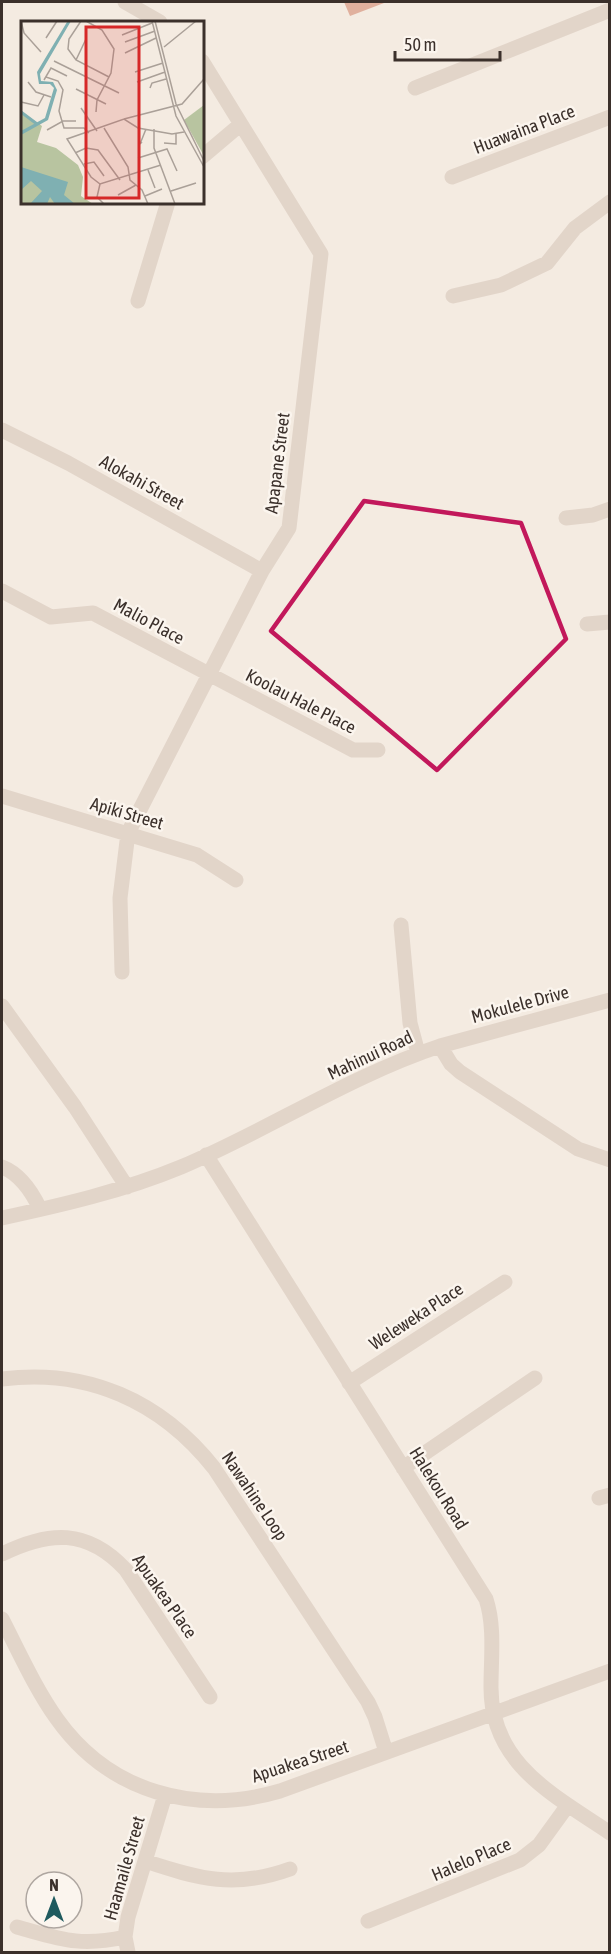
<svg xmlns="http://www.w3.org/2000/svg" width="611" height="1954" viewBox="0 0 611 1954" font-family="'Asap Condensed',sans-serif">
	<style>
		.building { fill: #c8694b }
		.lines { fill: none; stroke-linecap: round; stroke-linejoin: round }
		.minor { stroke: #cdbbac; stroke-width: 15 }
		.marked { fill: none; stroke: #c2185b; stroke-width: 4.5; stroke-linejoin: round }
		.labels { text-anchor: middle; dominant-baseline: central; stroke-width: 5; stroke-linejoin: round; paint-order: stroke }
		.street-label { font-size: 18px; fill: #3b302b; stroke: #fbf5ee }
		.inset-river { fill: none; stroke: #7fb0b2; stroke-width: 3 }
		.inset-road { fill: none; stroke: #aaa098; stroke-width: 1.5 }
		.view { fill: #d62828; fill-opacity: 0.15; stroke: #d62828; stroke-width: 3 }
		.inset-edge { fill: none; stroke: #3b302b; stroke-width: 3 }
	</style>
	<rect width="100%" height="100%" fill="#f4ebe1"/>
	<path class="building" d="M 344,2 L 384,2 L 384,3 L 350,16 Z"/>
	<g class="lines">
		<path class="minor" d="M 125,2 L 160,22
			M 415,88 L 610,10
			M 202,157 L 241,124
			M 452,177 L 610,117
			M 453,296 L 501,285 L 547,263 L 575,228 L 610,202
			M 138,301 L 168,202
			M 2,430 L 68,463 L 262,571
			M 566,518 L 593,515 L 610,509
			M 2,591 L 51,617 L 93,613 L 353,750 L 378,750
			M 587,624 L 610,622
			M 2,796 L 197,855 L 236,880
			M 401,925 L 410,1023 L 418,1053
			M 122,972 L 120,898 L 128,833 L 262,571 L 289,528 L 321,254 L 202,61
			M 2,1006 L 75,1107 L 127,1187
			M 440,1046 L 610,1000
			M 206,1155 L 486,1599 C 495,1626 491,1658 491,1686 C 490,1764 554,1795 610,1833
			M 2,1167 C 20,1174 32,1192 40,1209
			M 2,1218 C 62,1205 123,1191 181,1167 C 268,1130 350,1076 440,1046 L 451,1064 L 460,1072 L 578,1149 L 610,1160
			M 2,1379 C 87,1368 161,1401 214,1468 L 368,1702 L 375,1717 L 386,1752
			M 349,1383 L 505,1282
			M 403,1468 L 535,1378
			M 599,1498 L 610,1495
			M 2,1554 C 49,1531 87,1528 126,1570 L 210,1697
			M 2,1619 C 19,1652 35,1688 57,1719 C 109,1792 195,1816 280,1791 L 610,1671
			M 145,1861 C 199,1879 235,1889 290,1869
			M 368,1921 L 520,1860 L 539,1845 L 568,1805
			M 17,1927 C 61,1939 79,1947 125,1937
			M 128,1952 L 125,1937 L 128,1917 L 165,1795"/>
	</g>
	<path d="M0 0H611V1954H0ZM 364,501 L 521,523 L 566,639 L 437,770 L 271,631 Z" fill="#f4ebe1" fill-opacity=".55" fill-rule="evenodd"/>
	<path class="marked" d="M 364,501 L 521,523 L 566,639 L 437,770 L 271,631 Z"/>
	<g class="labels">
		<g class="street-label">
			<text transform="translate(524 129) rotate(-21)">Huawaina Place</text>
			<text transform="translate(277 463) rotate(-83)">Apapane Street</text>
			<text transform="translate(142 482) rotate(29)">Alokahi Street</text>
			<text transform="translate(149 621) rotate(28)">Malio Place</text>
			<text transform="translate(301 701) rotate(27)">Koolau Hale Place</text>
			<text transform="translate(127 813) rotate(16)">Apiki Street</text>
			<text transform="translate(520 1004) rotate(-15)">Mokulele Drive</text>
			<text transform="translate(370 1055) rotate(-25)">Mahinui Road</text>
			<text transform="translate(416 1316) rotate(-33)">Weleweka Place</text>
			<text transform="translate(439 1488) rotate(58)">Halekou Road</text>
			<text transform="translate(255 1496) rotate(56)">Nawahine Loop</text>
			<text transform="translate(165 1596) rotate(55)">Apuakea Place</text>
			<text transform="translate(300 1761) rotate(-18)">Apuakea Street</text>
			<text transform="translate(471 1859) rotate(-23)">Halelo Place</text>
			<text transform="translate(124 1868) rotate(-74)">Haamaile Street</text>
		</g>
	</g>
	<g transform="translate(21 21)">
		<rect width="183" height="183" fill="#f4ebe1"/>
		<path d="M 183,84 L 183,135 L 163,99 Z" fill="#b8c4a0"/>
		<path d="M 0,90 L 21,105 L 16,121 L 35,127 L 57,144 L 62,156 L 60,175 L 72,183 L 0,183 Z" fill="#b8c4a0"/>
		<path d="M 50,0 L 19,53 L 20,60 L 32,61 L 36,69 L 27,99 L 0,114 L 0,110 L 24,97 L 33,67 L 29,63 L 18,63 L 16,51 L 46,1 ZM 0,146 L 47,161 L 43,174 L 54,183 L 34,183 L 29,176 L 26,183 L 9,183 L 21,170 L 10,160 L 0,169 Z" fill="#7fb0b2"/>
		<path class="inset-river" d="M 0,91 L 16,103"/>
		<path class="inset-road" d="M 0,0 L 3,12 L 20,31M 60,0 L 48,18 L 47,28 L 55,39 L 88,56M 65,0 L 81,9 L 93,28 L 90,52 L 76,79 L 75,91M 131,0 L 155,95 L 183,146M 134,0 L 155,83 L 183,140M 101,14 L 131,2M 25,17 L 36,0M 104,21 L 134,10M 143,26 L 175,0M 104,32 L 135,17M 55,39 L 65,18M 33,40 L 98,72M 114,51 L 142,42M 25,56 L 37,60 L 42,69 L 38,90 L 43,107 L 63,107 L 68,112M 23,59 L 30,47 L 46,55M 7,61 L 15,71 L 30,76M 116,61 L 144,51M 129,67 L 131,62 L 145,58M 55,68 L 85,83M 0,81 L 17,85 L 23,74M 60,87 L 76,110M 103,98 L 161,83 L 183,58M 83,107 L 107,146 L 109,159 L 121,169 L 127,183M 133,108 L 133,127 L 154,183M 26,109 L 42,100 L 55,100M 121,121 L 119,123 L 125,108M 143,122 L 155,123 L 155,113M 54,132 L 65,127 L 77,129 L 99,159M 117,137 L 146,128 L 156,150M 63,143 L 73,141 L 83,155M 140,144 L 79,163 L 70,156 L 46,118 L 103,98 L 117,107 L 151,113 L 163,111M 127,149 L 134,167M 79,163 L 76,176 L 83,183M 150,170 L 175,162M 97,174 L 115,164M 124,175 L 141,168"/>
		<path class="view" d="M 65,6 L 118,6 L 118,177 L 65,177 Z"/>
		<rect width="183" height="183" class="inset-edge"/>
	</g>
	<rect width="611" height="1954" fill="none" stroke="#3b302b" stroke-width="6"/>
	<g transform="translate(54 1900)"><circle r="28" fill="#fbf5ee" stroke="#aea6a0" stroke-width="1.5"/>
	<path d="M0-4.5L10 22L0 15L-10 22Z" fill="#1f5a5e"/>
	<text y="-9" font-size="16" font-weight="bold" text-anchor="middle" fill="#3b302b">N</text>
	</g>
	<path d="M395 51v9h105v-9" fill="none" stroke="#3b302b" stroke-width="3"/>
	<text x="404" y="51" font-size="18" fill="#3b302b" stroke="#fbf5ee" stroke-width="4.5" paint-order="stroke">50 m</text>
</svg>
